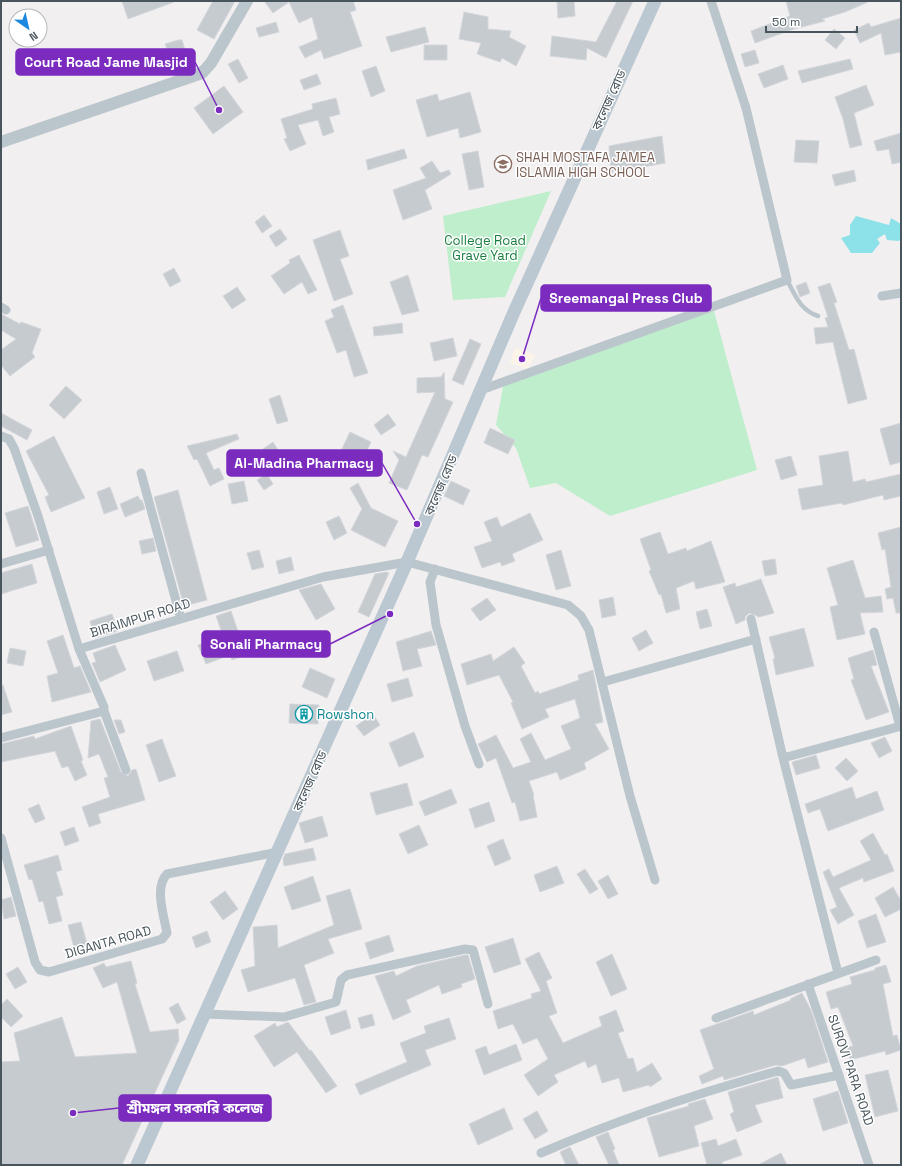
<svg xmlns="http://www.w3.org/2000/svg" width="902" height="1166" viewBox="0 0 902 1166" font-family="'Space Grotesk','Noto Sans Bengali',sans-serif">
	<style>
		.commercial { fill: #fcf4e9 }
		.green { fill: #bfeecc }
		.water { fill: #8de2ea }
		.building { fill: #c6cbcf; stroke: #d3d6db }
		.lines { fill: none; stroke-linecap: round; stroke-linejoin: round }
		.service { stroke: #bbc6cc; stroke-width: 4.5 }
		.minor { stroke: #bbc6cc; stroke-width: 9 }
		.tertiary { stroke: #bbc6cc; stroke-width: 12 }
		.secondary { stroke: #bbc8d1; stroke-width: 13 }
		.labels { text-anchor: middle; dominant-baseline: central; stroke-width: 3; stroke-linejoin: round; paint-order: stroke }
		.street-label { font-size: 13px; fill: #48555c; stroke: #fff }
		.education-label { font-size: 13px; fill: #785e54; stroke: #fff; text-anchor: start }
		.park-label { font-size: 13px; fill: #197d3f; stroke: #fff }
		.culture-label { font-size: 13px; fill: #0d838f; stroke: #fff; text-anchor: start }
		.leader { fill: none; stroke: #7b2cbf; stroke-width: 1.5 }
		.callout-dot { fill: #7b2cbf; stroke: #fff; stroke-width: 1.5 }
		.callout { fill: #7b2cbf; stroke: #7b2cbf; stroke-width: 1.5 }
		.callout-label { font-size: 14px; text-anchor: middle; font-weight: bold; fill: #fff }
	</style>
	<rect width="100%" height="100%" fill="#f2eff0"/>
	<path class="commercial" d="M 515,348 L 536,355 L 527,369 L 510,363 Z"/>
	<path class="green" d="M 551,191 L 505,297 L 453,300 L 443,216 Z
		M 714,311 L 757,470 L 610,516 L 556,483 L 530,488 L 516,448 L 496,425 L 504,381 Z"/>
	<path class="water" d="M 856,216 L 889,225 L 891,218 L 901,224 L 901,237 L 899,241 L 887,240 L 885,234 L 877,239 L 880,243 L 872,253 L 851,253 L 841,238 L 850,235 L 850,225 Z"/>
	<path class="building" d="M 122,1 L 174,1 L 174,2 L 128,19 Z
		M 213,1 L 235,1 L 214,39 L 197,30 Z
		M 264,1 L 353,1 L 356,10 L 350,12 L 362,46 L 324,59 L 321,50 L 305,58 L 299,47 L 318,39 L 312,17 L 299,23 L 289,2 L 273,13 Z
		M 557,1 L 574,1 L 575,16 L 558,18 Z
		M 617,1 L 633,1 L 606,58 L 587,48 L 586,60 L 550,56 L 552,36 L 596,42 Z
		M 786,1 L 868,1 L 868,2 L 845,12 L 822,19 L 825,21 L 794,29 L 755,43 L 751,31 L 790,16 Z
		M 464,12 L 488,17 L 488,29 L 511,31 L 509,37 L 526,46 L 516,66 L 502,58 L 500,62 L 477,54 L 481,43 L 459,39 Z
		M 901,18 L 901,52 L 885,55 L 881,33 L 860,43 L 854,30 L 869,23 L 871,27 Z
		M 276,22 L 279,32 L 259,37 L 256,28 Z
		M 425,27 L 429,42 L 391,52 L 386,37 Z
		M 834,29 L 845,38 L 836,49 L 825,40 Z
		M 178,40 L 182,40 L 188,60 L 173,66 L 165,44 Z
		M 424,45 L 447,45 L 447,60 L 424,60 Z
		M 755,50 L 759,63 L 745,67 L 741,54 Z
		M 238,59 L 248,78 L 239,83 L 228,64 Z
		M 850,59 L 853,69 L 802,83 L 798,71 Z
		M 783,65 L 788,79 L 764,88 L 758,74 Z
		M 376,66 L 385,91 L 371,97 L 362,71 Z
		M 317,74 L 321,84 L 304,90 L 300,80 Z
		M 866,85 L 874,105 L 854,113 L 862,145 L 850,148 L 843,119 L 835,97 Z
		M 224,86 L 243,112 L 213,134 L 194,108 Z
		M 470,92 L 481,132 L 460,138 L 458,128 L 427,137 L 416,100 L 437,94 L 439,101 Z
		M 336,98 L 340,114 L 329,117 L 334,132 L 323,136 L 318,120 L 298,125 L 306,144 L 290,151 L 284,139 L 287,138 L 281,119 L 313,109 L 312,104 Z
		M 901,133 L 901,162 L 892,164 L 889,149 L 877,151 L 874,141 Z
		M 662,136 L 665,163 L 611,173 L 609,146 Z
		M 796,140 L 819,141 L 817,163 L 794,162 Z
		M 404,149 L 407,158 L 368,170 L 366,160 Z
		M 478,151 L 484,187 L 469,190 L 462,154 Z
		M 432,161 L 440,173 L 449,170 L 451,174 L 425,190 L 432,209 L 403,220 L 393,190 L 426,178 L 420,168 Z
		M 854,170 L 856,181 L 835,186 L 832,175 Z
		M 264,215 L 272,226 L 262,233 L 255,222 Z
		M 280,229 L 287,239 L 276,247 L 269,236 Z
		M 340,230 L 349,256 L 340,259 L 353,294 L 334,301 L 313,240 Z
		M 299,255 L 317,290 L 308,294 L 302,282 L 284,294 L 271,276 L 290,263 L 289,260 Z
		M 174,268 L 181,281 L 170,287 L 163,274 Z
		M 408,275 L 419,311 L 402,315 L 390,282 Z
		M 806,282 L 810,293 L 800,297 L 796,286 Z
		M 830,283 L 837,302 L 834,303 L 849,350 L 854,349 L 867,399 L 848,404 L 833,342 L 816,344 L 814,328 L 828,327 L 825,318 L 828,317 L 818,287 Z
		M 237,287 L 246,300 L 232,309 L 223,296 Z
		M 343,305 L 368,373 L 354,377 L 346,350 L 337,353 L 325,321 L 334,317 L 331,310 Z
		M 1,314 L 20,324 L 21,322 L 41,329 L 32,353 L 35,357 L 10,376 L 1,365 L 1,350 L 16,339 L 1,330 Z
		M 402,323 L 403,333 L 374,336 L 373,327 Z
		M 453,338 L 457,356 L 434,361 L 430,343 Z
		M 470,339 L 481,344 L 463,385 L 452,380 Z
		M 444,372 L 445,399 L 453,402 L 428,457 L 422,455 L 407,490 L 389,483 L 399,460 L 393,451 L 406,457 L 435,392 L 417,393 L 417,378 L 441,377 Z
		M 66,386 L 82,400 L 64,419 L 49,405 Z
		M 280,395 L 288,421 L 277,424 L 269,399 Z
		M 1,413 L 32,430 L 27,440 L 1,426 Z
		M 388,414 L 396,425 L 381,435 L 374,425 Z
		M 901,423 L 901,462 L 890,465 L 880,429 Z
		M 490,428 L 515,440 L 508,454 L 484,443 Z
		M 350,432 L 371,442 L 361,463 L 340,453 Z
		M 237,434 L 239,439 L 206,453 L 214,470 L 219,468 L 224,479 L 210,486 L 197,459 L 194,460 L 187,446 Z
		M 54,436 L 85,498 L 51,512 L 45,497 L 49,495 L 26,451 Z
		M 273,442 L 278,450 L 269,457 L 263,449 Z
		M 848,451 L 853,482 L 865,479 L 866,482 L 901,474 L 901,496 L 884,500 L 883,495 L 843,505 L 842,503 L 802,510 L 798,489 L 823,485 L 819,456 Z
		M 791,456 L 797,475 L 781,480 L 775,460 Z
		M 267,474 L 273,484 L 264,490 L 257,480 Z
		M 244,481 L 248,501 L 232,504 L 228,484 Z
		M 451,481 L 470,490 L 463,505 L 444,496 Z
		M 358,483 L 371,508 L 398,521 L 385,547 L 351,530 L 362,509 L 350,488 Z
		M 110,487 L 118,509 L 104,514 L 97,492 Z
		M 178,490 L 207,600 L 184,606 L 154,497 Z
		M 138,496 L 140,500 L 142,500 L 145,509 L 125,517 L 120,504 Z
		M 28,506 L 39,540 L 16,547 L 5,513 Z
		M 530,513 L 543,540 L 512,554 L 515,561 L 502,566 L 500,562 L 482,568 L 474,547 L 492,541 L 484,522 L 497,517 L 501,527 Z
		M 339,516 L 347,533 L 334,540 L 326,522 Z
		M 901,527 L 901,613 L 896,613 L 893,598 L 887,599 L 885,589 L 891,587 L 885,549 L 882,550 L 878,533 Z
		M 660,532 L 668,554 L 686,548 L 687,551 L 711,541 L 725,582 L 696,589 L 694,581 L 676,588 L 680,609 L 666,613 L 661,594 L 659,595 L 649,571 L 651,570 L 640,539 Z
		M 153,538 L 156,551 L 142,554 L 139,541 Z
		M 259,550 L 264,567 L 252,570 L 247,553 Z
		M 561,550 L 571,586 L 556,590 L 546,555 Z
		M 291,557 L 294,570 L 279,574 L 276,561 Z
		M 775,559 L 777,574 L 765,576 L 762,561 Z
		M 853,560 L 865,598 L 881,596 L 883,612 L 860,613 L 865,634 L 837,640 L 830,607 L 838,605 L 827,568 Z
		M 32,564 L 37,583 L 1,594 L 1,573 Z
		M 386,572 L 389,573 L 369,617 L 358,612 L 375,574 Z
		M 761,579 L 774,613 L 759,617 L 749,613 L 745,617 L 745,620 L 736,624 L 723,587 L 735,583 L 736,587 Z
		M 321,584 L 335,609 L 316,620 L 299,590 Z
		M 613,597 L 616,615 L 602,618 L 599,600 Z
		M 487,598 L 496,610 L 480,621 L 471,609 Z
		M 707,609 L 712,626 L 700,629 L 696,612 Z
		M 231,611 L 246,655 L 232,660 L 230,655 L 206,664 L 198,645 L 223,636 L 216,616 Z
		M 112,614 L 118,631 L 95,638 L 90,621 Z
		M 804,628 L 814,666 L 776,675 L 773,659 L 775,658 L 769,637 Z
		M 646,630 L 653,643 L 639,651 L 632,638 Z
		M 431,631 L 436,645 L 417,649 L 422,666 L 403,671 L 396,642 Z
		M 63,635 L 74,668 L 80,666 L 91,692 L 52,702 L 47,676 L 58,673 L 47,641 Z
		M 115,645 L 126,670 L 100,682 L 92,663 L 96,662 L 93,653 Z
		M 514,647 L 525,663 L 521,666 L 535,693 L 538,691 L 539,694 L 579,680 L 578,675 L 593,670 L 603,722 L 595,724 L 609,749 L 584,763 L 586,769 L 560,780 L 557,772 L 529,781 L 534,795 L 533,795 L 537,817 L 520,821 L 515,802 L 512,803 L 496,758 L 487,762 L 478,744 L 496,735 L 513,768 L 531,762 L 520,739 L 531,733 L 545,760 L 571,749 L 561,726 L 580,718 L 575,699 L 545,709 L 549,717 L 522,729 L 511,703 L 513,702 L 499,675 L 467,685 L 461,664 L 491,654 L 493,661 Z
		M 10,648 L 26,651 L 23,666 L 7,663 Z
		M 873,650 L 877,665 L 871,666 L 889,712 L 866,720 L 851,680 L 854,679 L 848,658 Z
		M 177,651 L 184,671 L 154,681 L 147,661 Z
		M 310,668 L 335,679 L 327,698 L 302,687 Z
		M 408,678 L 413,696 L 392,702 L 387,684 Z
		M 1,685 L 3,685 L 12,712 L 1,715 Z
		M 290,704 L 319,705 L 318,724 L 289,723 Z
		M 373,714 L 380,725 L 364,736 L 356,726 Z
		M 100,719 L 121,772 L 128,776 L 132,770 L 136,769 L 145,800 L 98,814 L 101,823 L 89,827 L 82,807 L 110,797 L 104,778 L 108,777 L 99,754 L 88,758 L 91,721 Z
		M 114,720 L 121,720 L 125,732 L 119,734 Z
		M 71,726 L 83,760 L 81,761 L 87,775 L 75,781 L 68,766 L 62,768 L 55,751 L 1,762 L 1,744 L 34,736 L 35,739 Z
		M 414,732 L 424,757 L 399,767 L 389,743 Z
		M 885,737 L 892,751 L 879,758 L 871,743 Z
		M 162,739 L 176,776 L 159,782 L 146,745 Z
		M 816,755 L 820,768 L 796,775 L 792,762 Z
		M 846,758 L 858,771 L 847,781 L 835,768 Z
		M 407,783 L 413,805 L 376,815 L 370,793 Z
		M 852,787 L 856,799 L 877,791 L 884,810 L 828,831 L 820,809 L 808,813 L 805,804 Z
		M 451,789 L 457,803 L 425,816 L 419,802 Z
		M 489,802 L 495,821 L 475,828 L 469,809 Z
		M 39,804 L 45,819 L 35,823 L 28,809 Z
		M 322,816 L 328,836 L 305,843 L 299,823 Z
		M 419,825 L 428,845 L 408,854 L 399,834 Z
		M 74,827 L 79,841 L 65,846 L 60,832 Z
		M 873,833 L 885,855 L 887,854 L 894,871 L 864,882 L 863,878 L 839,888 L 854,915 L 838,924 L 830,910 L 837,907 L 823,872 L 829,869 L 833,877 L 871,860 L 860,841 Z
		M 503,839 L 511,859 L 495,866 L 487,846 Z
		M 313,848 L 316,860 L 284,866 L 283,859 L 285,854 Z
		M 58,855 L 62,870 L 56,872 L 63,895 L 56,897 L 62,921 L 49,924 L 43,901 L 39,902 L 32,879 L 29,880 L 24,865 Z
		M 557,866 L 564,883 L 540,892 L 534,875 Z
		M 585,869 L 598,889 L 590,894 L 577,874 Z
		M 608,875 L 618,894 L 608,899 L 598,881 Z
		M 313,876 L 321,901 L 292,910 L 284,887 Z
		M 893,887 L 901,901 L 901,909 L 885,917 L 875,898 Z
		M 350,889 L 362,929 L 328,939 L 334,953 L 304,965 L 316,1002 L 304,1005 L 295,978 L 248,992 L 241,970 L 255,966 L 253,927 L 277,925 L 278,948 L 334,925 L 326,896 Z
		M 225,891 L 238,909 L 223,920 L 210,902 Z
		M 11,897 L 16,916 L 4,919 L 1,900 Z
		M 876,914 L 886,942 L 867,948 L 858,921 Z
		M 81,922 L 87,944 L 74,948 L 68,925 Z
		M 207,931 L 211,942 L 196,948 L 192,937 Z
		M 389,935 L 394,951 L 370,959 L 365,943 Z
		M 513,938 L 521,964 L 494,973 L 485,947 Z
		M 539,952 L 552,978 L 546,981 L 557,1013 L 549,1016 L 563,1043 L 602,1026 L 599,1017 L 616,1010 L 624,1031 L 618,1033 L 628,1059 L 633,1058 L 637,1072 L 652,1063 L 662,1079 L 650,1087 L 649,1085 L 623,1092 L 619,1078 L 602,1083 L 596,1064 L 588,1068 L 585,1061 L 554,1075 L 558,1082 L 538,1096 L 524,1075 L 548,1059 L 537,1038 L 523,1044 L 513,1024 L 498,1029 L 493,1011 L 532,998 L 531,994 L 541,991 L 525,959 Z
		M 612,954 L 627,989 L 611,996 L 596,962 Z
		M 465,955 L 468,955 L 475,979 L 461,984 L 462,987 L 442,994 L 439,985 L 406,1000 L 411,1012 L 393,1020 L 375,976 L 394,971 L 396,976 L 417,966 Z
		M 131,961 L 137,983 L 135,984 L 150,1032 L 178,1029 L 179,1040 L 122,1165 L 1,1165 L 1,1062 L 20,1061 L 14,1033 L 62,1017 L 75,1057 L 137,1053 L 117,982 L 103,988 L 93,968 L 104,963 L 106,967 Z
		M 886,965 L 891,982 L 883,984 L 893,1036 L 897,1035 L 901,1050 L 886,1055 L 885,1051 L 850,1060 L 847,1047 L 853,1046 L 838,1007 L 831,1009 L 826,992 L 852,984 L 850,977 L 875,970 L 875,968 Z
		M 18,967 L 27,982 L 15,989 L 6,974 Z
		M 802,993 L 811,1010 L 828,1062 L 808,1068 L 805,1058 L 782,1066 L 776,1065 L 724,1080 L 723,1076 L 702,1084 L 699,1076 L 714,1069 L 700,1030 L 753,1011 L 754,1015 L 791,1000 L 790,999 Z
		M 7,999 L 23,1016 L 11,1027 L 1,1017 L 1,1005 Z
		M 178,1003 L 186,1019 L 177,1024 L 169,1008 Z
		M 346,1010 L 351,1028 L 331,1035 L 325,1017 Z
		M 372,1014 L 375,1025 L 361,1029 L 358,1018 Z
		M 449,1018 L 456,1039 L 425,1050 L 431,1065 L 360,1095 L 355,1084 L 407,1062 L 400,1043 L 426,1033 L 424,1026 Z
		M 288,1022 L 310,1051 L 311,1050 L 337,1086 L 326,1093 L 297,1052 L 274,1067 L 254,1036 L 275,1023 L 277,1027 Z
		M 516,1044 L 522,1060 L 484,1075 L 475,1050 L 486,1046 L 489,1055 Z
		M 888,1070 L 898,1111 L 875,1117 L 865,1075 Z
		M 778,1077 L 783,1098 L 755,1105 L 762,1122 L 737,1132 L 730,1114 L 734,1112 L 728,1092 Z
		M 838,1091 L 848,1123 L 823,1131 L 813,1099 Z
		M 705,1099 L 713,1119 L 694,1126 L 699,1146 L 659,1157 L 647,1118 L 689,1106 L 688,1104 Z
		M 504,1108 L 513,1129 L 478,1145 L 469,1124 Z
		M 537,1111 L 548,1131 L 535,1139 L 523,1119 Z
		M 608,1132 L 615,1149 L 613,1150 L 619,1165 L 609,1165 L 596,1137 Z
		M 716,1139 L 718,1146 L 736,1139 L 742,1155 L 722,1162 L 723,1164 L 707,1165 L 701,1143 Z
		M 570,1147 L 579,1165 L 566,1165 L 560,1152 Z
		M 781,1153 L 787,1165 L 758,1165 Z"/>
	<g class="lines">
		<path class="service" d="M 787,280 C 795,295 800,310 818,316"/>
		<path class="minor" d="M 882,296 L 901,293
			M 1,307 L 6,310
			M 481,390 L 787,280 L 746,108 L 711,1
			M 1,436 L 9,439 L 14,448 L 38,516 L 79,649 L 323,577 L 407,562 L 568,605 L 581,616 L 589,630 L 630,796 L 655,880
			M 141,473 L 181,619
			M 1,564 L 49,550
			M 435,569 L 430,582 L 436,625 L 465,726 L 479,764
			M 751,619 L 783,758 L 838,973
			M 874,632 L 900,726
			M 603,682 L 756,639
			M 104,711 L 126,770
			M 1,738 L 104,711 L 104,707 L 79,649
			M 783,758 L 901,726
			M 1,838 L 35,962 L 40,970 L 49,972 L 162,939 L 167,933 C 164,916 154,887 167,874 L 278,852
			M 808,984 L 869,1165
			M 205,1014 L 284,1017 L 336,1002 L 341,980 L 347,975 L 465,949 L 473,950 L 488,1004
			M 716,1018 L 876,960
			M 541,1153 C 617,1120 698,1093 778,1071 L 784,1073 L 791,1085 L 839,1075"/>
		<path class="tertiary" d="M 1,142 L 202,73 L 211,63 L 247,1"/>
		<path class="secondary" d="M 137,1165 L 407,562 L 514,312 L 655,1"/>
	</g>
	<defs>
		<symbol id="school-ring" viewBox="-11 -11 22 22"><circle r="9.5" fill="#fff" stroke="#8d6e63" stroke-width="1.5"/><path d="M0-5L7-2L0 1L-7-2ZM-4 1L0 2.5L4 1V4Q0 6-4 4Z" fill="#8d6e63"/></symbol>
		<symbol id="building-ring" viewBox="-11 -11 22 22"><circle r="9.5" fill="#fff" stroke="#0f9aa8" stroke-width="1.5"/><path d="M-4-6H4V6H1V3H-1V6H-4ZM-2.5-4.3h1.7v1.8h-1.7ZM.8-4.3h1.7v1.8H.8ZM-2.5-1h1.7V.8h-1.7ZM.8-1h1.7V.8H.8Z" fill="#0f9aa8"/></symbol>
	</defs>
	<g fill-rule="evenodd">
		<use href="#school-ring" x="493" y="154" width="20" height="20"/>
		<use href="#building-ring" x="294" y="704" width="20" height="20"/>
	</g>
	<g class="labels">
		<g class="street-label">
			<text transform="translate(609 100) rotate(-66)">কলেজ রোড</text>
			<text transform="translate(441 485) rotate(-67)">কলেজ রোড</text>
			<text transform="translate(140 618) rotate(-17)">BIRAIMPUR ROAD</text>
			<text transform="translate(310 781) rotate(-66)">কলেজ রোড</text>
			<text transform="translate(108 942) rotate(-16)">DIGANTA ROAD</text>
			<text transform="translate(851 1070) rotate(71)">SUROVI PARA ROAD</text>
		</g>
		<g class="education-label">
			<text x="516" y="157">SHAH MOSTAFA JAMEA<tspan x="516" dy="15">ISLAMIA HIGH SCHOOL</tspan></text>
		</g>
		<g class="park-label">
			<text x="485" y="240">College Road<tspan x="485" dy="15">Grave Yard</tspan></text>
		</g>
		<g class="culture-label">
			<text x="317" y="714">Rowshon</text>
		</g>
	</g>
	<path class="leader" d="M219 110L195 62M522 359L541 298M417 524L382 463M390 614L330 644M73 1113L119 1108"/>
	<g class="callout-dot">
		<circle cx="219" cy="110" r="4"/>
		<circle cx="522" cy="359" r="4"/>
		<circle cx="417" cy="524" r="4"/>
		<circle cx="390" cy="614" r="4"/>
		<circle cx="73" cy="1113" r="4"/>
	</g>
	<g class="callout">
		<rect x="16" y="49" width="179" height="26" rx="4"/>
		<rect x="541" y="285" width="170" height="26" rx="4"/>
		<rect x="227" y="450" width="155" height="26" rx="4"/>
		<rect x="202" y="631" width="128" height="26" rx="4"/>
		<rect x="119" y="1095" width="152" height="26" rx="4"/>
	</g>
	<g class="callout-label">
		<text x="106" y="67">Court Road Jame Masjid</text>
		<text x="626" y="303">Sreemangal Press Club</text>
		<text x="304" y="468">Al-Madina Pharmacy</text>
		<text x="266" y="649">Sonali Pharmacy</text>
		<text x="195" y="1113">শ্রীমঙ্গল সরকারি কলেজ</text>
	</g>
	<rect width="902" height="1166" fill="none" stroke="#48555c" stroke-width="4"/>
	<g transform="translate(28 28) rotate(146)"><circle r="19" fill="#ffffff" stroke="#b6bbbe"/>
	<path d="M0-3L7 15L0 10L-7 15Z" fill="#1d88df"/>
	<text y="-6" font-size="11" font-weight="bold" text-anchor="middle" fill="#48555c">N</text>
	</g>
	<path d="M766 26v6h91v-6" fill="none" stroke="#48555c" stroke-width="2"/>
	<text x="772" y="26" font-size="12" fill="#48555c" stroke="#ffffff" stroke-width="3" paint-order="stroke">50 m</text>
</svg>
